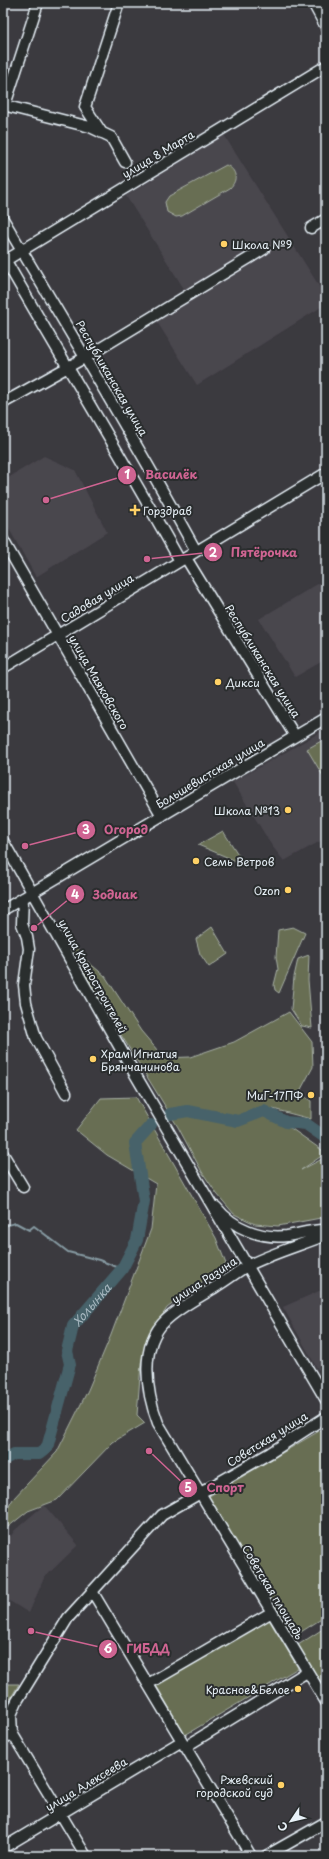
<svg xmlns="http://www.w3.org/2000/svg" width="329" height="1859" viewBox="0 0 329 1859" font-family="'Playpen Sans',sans-serif">
	<style>
		.built { fill: #4a464e }
		.green { fill: #676e53; stroke: #a8b0a6 }
		.lines { fill: none; stroke-linecap: round; stroke-linejoin: round }
		.stream { stroke: #879ba3; stroke-width: 2 }
		.river { stroke: #47626b; stroke-width: 12 }
		.minor-casing { stroke: #e8f1f8; stroke-width: 13 }
		.minor { stroke: #2a2d2e; stroke-width: 10 }
		.poi-dot { fill: #ffd166; stroke: #2a2d2e; stroke-width: 1.5 }
		.labels { text-anchor: middle; dominant-baseline: central; stroke-width: 4; stroke-linejoin: round; paint-order: stroke }
		.street-label { font-size: 11px; fill: #e8f1f8; stroke: #2a2d2e }
		.poi-label { font-size: 11px; fill: #e8f1f8; stroke: #2a2d2e; text-anchor: start }
		.water-label { font-size: 12px; font-style: italic; fill: #a8b8c0; stroke: #2a2d2e }
		.leader { fill: none; stroke: #cf6492; stroke-width: 1.5 }
		.callout-dot { fill: #cf6492; stroke: #2a2d2e; stroke-width: 1.5 }
		.mark-label { font-size: 12px; text-anchor: middle; font-weight: bold; fill: #fff }
		.callout-label { font-size: 12px; text-anchor: middle; font-weight: bold; fill: #cf6492; stroke: #2a2d2e; stroke-width: 4; stroke-linejoin: round; paint-order: stroke }
	</style>
	<rect width="100%" height="100%" fill="#3b3a3f"/>
	<filter id="ink" filterUnits="userSpaceOnUse"><feTurbulence type="fractalNoise" baseFrequency=".025" numOctaves="2"/><feDisplacementMap in="SourceGraphic" scale="8" xChannelSelector="R" yChannelSelector="G"/><feConvolveMatrix kernelMatrix="1 2 1 2 8 2 1 2 1" color-interpolation-filters="sRGB"/></filter>
	<g filter="url(#ink)">
		<path class="built" d="M 224,135 L 326,297 L 326,304 L 197,385 L 152,314 L 186,292 L 126,196 Z
			M 44,456 L 75,470 L 107,532 L 36,577 L 3,518 L 3,481 Z
			M 321,582 L 326,592 L 326,659 L 295,677 L 259,619 Z
			M 326,729 L 326,838 L 284,861 L 272,846 L 233,782 Z
			M 326,1288 L 326,1366 L 318,1370 L 283,1307 Z
			M 44,1505 L 78,1545 L 44,1578 L 29,1613 L 3,1597 L 3,1547 L 15,1530 Z"/>
		<path class="green" d="M 226,165 C 237,170 238,180 230,188 L 182,216 L 176,217 L 167,212 L 165,202 L 169,196 Z
			M 323,740 L 326,745 L 326,781 L 307,749 Z
			M 223,831 L 243,862 L 241,863 L 198,845 Z
			M 212,927 L 228,954 L 209,967 L 200,954 L 196,939 Z
			M 293,927 L 305,933 L 279,993 L 275,990 L 274,985 L 278,969 L 276,957 L 278,930 Z
			M 55,928 L 69,937 L 88,962 L 105,976 L 141,1031 L 164,1058 L 190,1057 L 234,1042 L 289,1012 L 312,1042 L 313,1067 L 299,1093 L 311,1101 L 311,1119 L 273,1109 L 246,1113 L 235,1124 L 263,1114 L 292,1129 L 326,1153 L 301,1170 L 326,1157 L 326,1217 L 278,1226 L 255,1224 L 234,1214 L 217,1194 L 202,1172 L 178,1127 Z
			M 309,955 L 308,980 L 312,1028 L 302,1026 L 291,1009 L 294,977 L 298,959 Z
			M 136,1097 L 216,1238 L 226,1264 L 167,1308 L 149,1336 L 141,1363 L 137,1415 L 145,1423 L 113,1442 L 57,1500 L 28,1511 L 3,1531 L 3,1517 L 13,1499 L 57,1452 L 88,1390 L 111,1335 L 151,1229 L 156,1184 L 107,1155 L 76,1130 L 101,1098 Z
			M 326,1427 L 326,1616 L 293,1637 L 206,1498 Z
			M 268,1618 L 298,1668 L 185,1735 L 156,1685 Z
			M 326,1627 L 326,1691 L 298,1645 Z
			M 3,1673 L 8,1684 L 19,1684 L 9,1701 L 3,1702 Z"/>
		<g class="lines">
			<path class="stream" d="M 3,1226 L 16,1223 L 29,1230 L 34,1226 L 68,1252 L 99,1260 L 122,1269"/>
			<g class="river">
				<path d="M 170,1114 L 188,1111 L 238,1121 L 264,1111 L 286,1122 L 306,1124 L 326,1138"/>
				<path id="s1" d="M 3,1460 L 14,1454 L 39,1454 L 47,1448 L 70,1364 L 67,1351 L 73,1326 L 122,1269 L 137,1240 L 144,1201 L 135,1143 L 151,1125"/>
			</g>
			<defs>
				<path id="minor" d="M 313,3 L 326,27
					M 3,105 L 90,127 L 111,137 L 125,162
					M 5,105 L 38,3
					M 102,133 L 85,107 L 119,3
					M 3,219 C 68,329 135,439 196,551
					M 311,228 L 326,219
					M 6,261 C 63,361 124,460 180,561
					M 3,262 L 326,66
					M 3,403 L 86,357 L 264,249
					M 3,540 L 162,816
					M 186,558 L 295,736
					M 3,668 L 326,473
					M 3,841 L 132,1069 L 326,1400
					M 23,898 L 22,924 L 27,937 L 29,949 L 24,985 L 26,1003 L 36,1038 L 66,1093
					M 3,910 L 326,718
					M 3,1154 L 23,1187
					M 216,1207 C 233,1228 260,1239 287,1236 C 300,1234 312,1229 326,1230
					M 326,1235 C 301,1245 270,1254 247,1266 C 237,1272 227,1280 217,1286 C 200,1297 181,1306 166,1320 C 139,1345 146,1392 158,1423 L 326,1702
					M 92,1591 L 251,1856
					M 148,1684 L 272,1612
					M 3,1739 L 12,1733
					M 185,1747 L 307,1672
					M 3,1848 L 182,1741
					M 86,1856 L 12,1733 L 11,1715 L 17,1701 L 68,1618 L 162,1515 L 270,1453 L 326,1417
					M 266,1856 L 326,1822"/>
			</defs>
			<use href="#minor" class="minor-casing"/>
			<use href="#minor" class="minor"/>
		</g>
	</g>
	<g class="poi-dot">
		<circle cx="224" cy="244" r="4"/>
		<path d="M133 504h4v4h4v4h-4v4h-4v-4h-4v-4h4z"/>
		<circle cx="218" cy="682" r="4"/>
		<circle cx="288" cy="810" r="4"/>
		<circle cx="196" cy="861" r="4"/>
		<circle cx="288" cy="890" r="4"/>
		<circle cx="93" cy="1059" r="4"/>
		<circle cx="311" cy="1095" r="4"/>
		<circle cx="298" cy="1689" r="4"/>
		<circle cx="281" cy="1785" r="4"/>
	</g>
	<g class="labels">
		<g class="street-label">
			<text transform="translate(158 154) rotate(-31)">улица 8 Марта</text>
			<text transform="translate(112 378) rotate(60)">Республиканская улица</text>
			<text transform="translate(97 598) rotate(-31)">Садовая улица</text>
			<text transform="translate(263 661) rotate(58)">Республиканская улица</text>
			<text transform="translate(99 682) rotate(60)">улица Маяковского</text>
			<text transform="translate(210 773) rotate(-31)">Большевистская улица</text>
			<text transform="translate(93 976) rotate(61)">улица Краностроителей</text>
			<text transform="translate(204 1280) rotate(-33)">улица Разина</text>
			<text transform="translate(267 1439) rotate(-32)">Советская улица</text>
			<text transform="translate(273 1592) rotate(59)">Советская площадь</text>
			<text transform="translate(86 1784) rotate(-31)">улица Алексеева</text>
		</g>
		<g class="poi-label">
			<text x="232" y="244">Школа №9</text>
			<text x="143" y="510">Горздрав</text>
			<text x="226" y="682">Дикси</text>
			<text x="280" y="810" text-anchor="end">Школа №13</text>
			<text x="204" y="861">Семь Ветров</text>
			<text x="280" y="890" text-anchor="end">Ozon</text>
			<text x="101" y="1053">Храм Игнатия<tspan x="101" dy="13">Брянчанинова</tspan></text>
			<text x="303" y="1095" text-anchor="end">МиГ-17ПФ</text>
			<text x="290" y="1689" text-anchor="end">Красное&amp;Белое</text>
			<text x="273" y="1779" text-anchor="end">Ржевский<tspan x="273" dy="13">городской суд</tspan></text>
		</g>
		<g class="water-label">
			<text stroke="none"><textPath href="#s1" startOffset="202">Холынка</textPath></text>
		</g>
	</g>
	<path class="leader" d="M46 500L127 475M147 559L213 552M25 846L86 830M34 928L75 894M149 1451L188 1488M31 1631L108 1649"/>
	<g class="callout-dot">
		<circle cx="46" cy="500" r="4"/>
		<circle cx="147" cy="559" r="4"/>
		<circle cx="25" cy="846" r="4"/>
		<circle cx="34" cy="928" r="4"/>
		<circle cx="149" cy="1451" r="4"/>
		<circle cx="31" cy="1631" r="4"/>
		<circle cx="127" cy="475" r="10"/>
		<circle cx="213" cy="552" r="10"/>
		<circle cx="86" cy="830" r="10"/>
		<circle cx="75" cy="894" r="10"/>
		<circle cx="188" cy="1488" r="10"/>
		<circle cx="108" cy="1649" r="10"/>
	</g>
	<g class="mark-label">
		<text x="127" y="479">1</text>
		<text x="213" y="557">2</text>
		<text x="86" y="834">3</text>
		<text x="75" y="899">4</text>
		<text x="188" y="1492">5</text>
		<text x="108" y="1653">6</text>
	</g>
	<g class="callout-label">
		<text x="171" y="479">Василёк</text>
		<text x="264" y="557">Пятёрочка</text>
		<text x="126" y="834">Огород</text>
		<text x="115" y="899">Зодиак</text>
		<text x="225" y="1492">Спорт</text>
		<text x="148" y="1653">ГИБДД</text>
	</g>
	<rect width="329" height="1859" fill="none" stroke="#2a2d2e" stroke-width="16"/>
	<rect x="8" y="8" width="313" height="1843" fill="none" stroke="#e8f1f8" stroke-width="1.5" filter="url(#ink)"/>
	<g transform="translate(291 1821) rotate(235)" stroke="#2a2d2e" stroke-width="3" paint-order="stroke">
	<path d="M0-3L7 15L0 10L-7 15Z" fill="#e8f1f8"/>
	<text y="-6" font-size="11" font-weight="bold" text-anchor="middle" fill="#e8f1f8">С</text>
	</g>
</svg>
